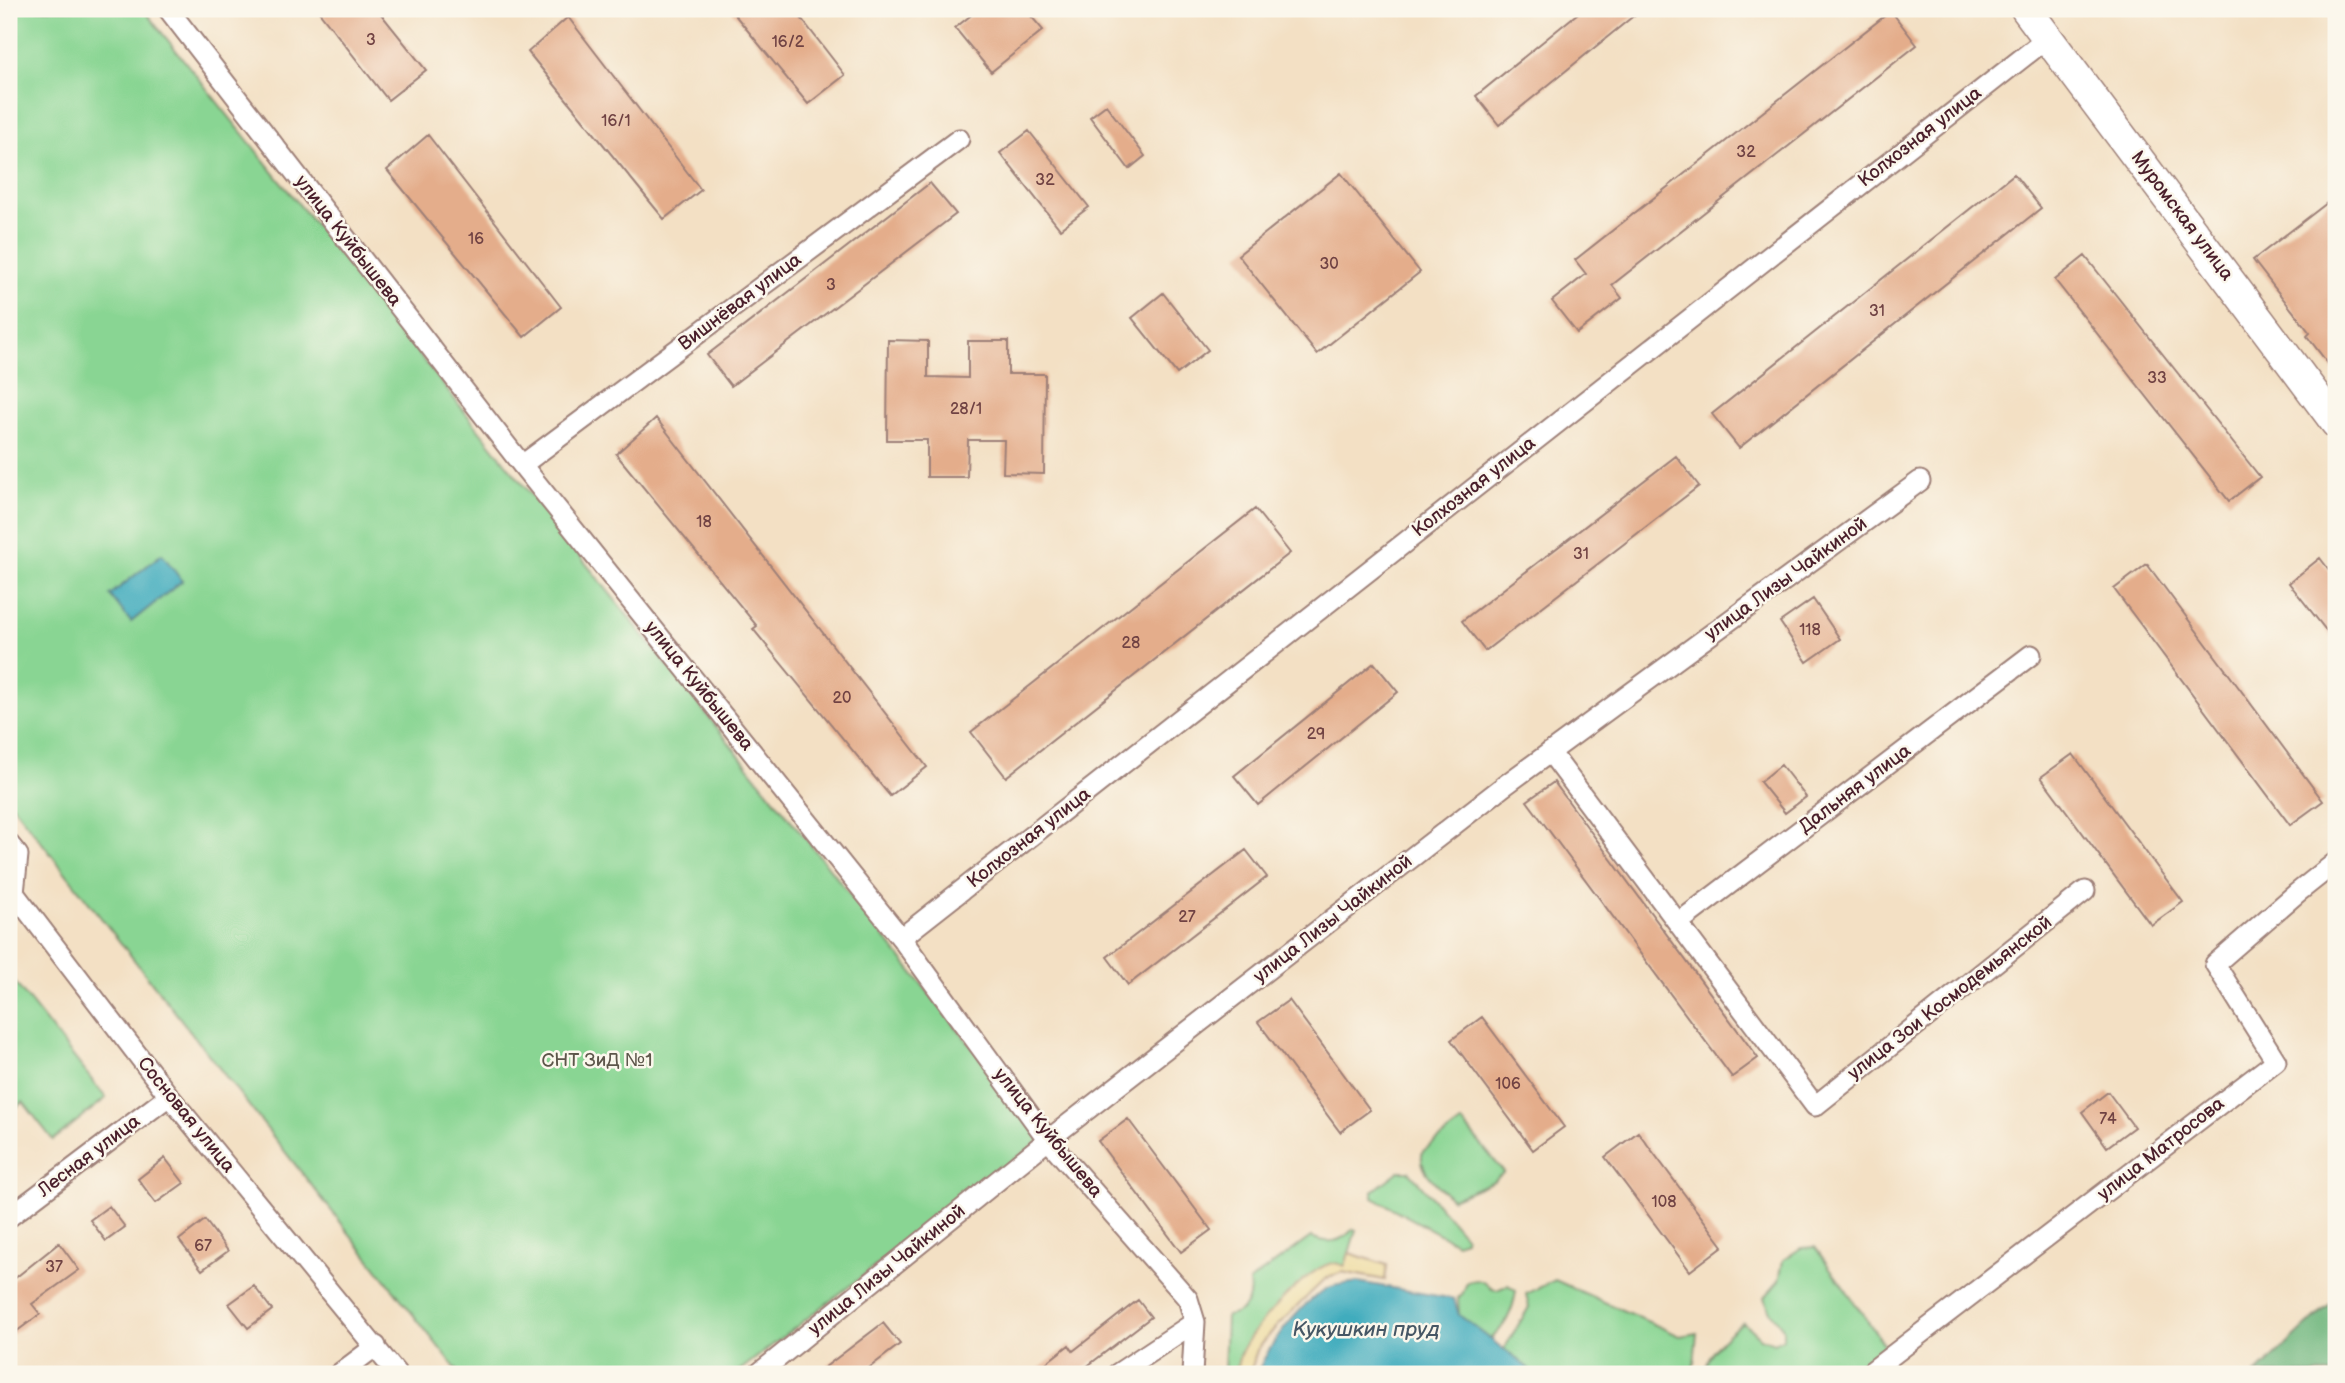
<svg xmlns="http://www.w3.org/2000/svg" width="2345" height="1383" viewBox="0 0 2345 1383" font-family="'Balsamiq Sans',sans-serif">
	<style>
		.green { fill: #89d593; stroke: #6a7a5f; stroke-width: 2 }
		.forest { fill: #6eb67d; stroke: #5c6a54; stroke-width: 2 }
		.sand { fill: #eeda9e; stroke: #9c7c64; stroke-width: 2 }
		.water { fill: #3facbd; stroke: #446674; stroke-width: 2 }
		.building { fill: #e4ad8b }
		.lines { fill: none; stroke-linecap: round; stroke-linejoin: round }
		.minor-casing { stroke: #9e8078; stroke-width: 23 }
		.primary-casing { stroke: #9e8078; stroke-width: 33 }
		.minor { stroke: #fff; stroke-width: 19 }
		.primary { stroke: #fff; stroke-width: 30 }
		.labels { text-anchor: middle; dominant-baseline: central; stroke-width: 5; stroke-linejoin: round; paint-order: stroke }
		.number-label { font-size: 16px; fill: #704243 }
		.street-label { font-size: 19px; fill: #4a1f2b; stroke: #fbf7ec }
		.park-label { font-size: 19px; fill: #5d564a; stroke: #fbf7ec }
		.water-label { font-size: 21px; font-style: italic; fill: #465765; stroke: #fbf7ec }
	</style>
	<rect width="100%" height="100%" fill="#fbf7ec"/>
	<filter id="ink" filterUnits="userSpaceOnUse"><feTurbulence type="fractalNoise" baseFrequency=".0143" numOctaves="2"/><feDisplacementMap in="SourceGraphic" scale="14" xChannelSelector="R" yChannelSelector="G"/><feConvolveMatrix kernelMatrix="1 2 1 2 8 2 1 2 1" color-interpolation-filters="sRGB"/></filter>
	<filter id="wash" filterUnits="userSpaceOnUse"><feTurbulence type="fractalNoise" baseFrequency=".00686" numOctaves="4" result="noise"/><feDisplacementMap in="SourceGraphic" scale="28" xChannelSelector="R" yChannelSelector="G"/><feGaussianBlur stdDeviation="1.57" result="paint"/><feColorMatrix in="noise" values="0 0 0 0 0 0 0 0 0 0 0 0 0 0 0 0 0 1.4 0 .05"/><feComposite in="paint" operator="in"/></filter>
	<g filter="url(#wash)">
		<rect width="100%" height="100%" fill="#f3e0c4"/>
		<path class="green" d="M 9,9 L 143,9 L 1044,1137 L 735,1374 L 460,1374 L 9,801 Z
			M 9,975 L 106,1098 L 53,1140 L 23,1102 L 9,1113 Z
			M 1462,1122 L 1504,1172 L 1494,1181 L 1452,1199 C 1440,1187 1416,1170 1423,1151 Z
			M 1399,1171 L 1409,1171 L 1465,1236 L 1465,1240 L 1456,1243 L 1373,1198 L 1373,1191 Z
			M 1353,1229 L 1356,1230 L 1345,1266 L 1334,1263 L 1240,1353 L 1236,1374 L 1224,1374 L 1226,1316 C 1245,1314 1252,1300 1249,1282 L 1311,1237 C 1328,1244 1341,1243 1353,1229 Z
			M 1815,1247 L 1889,1351 L 1861,1374 L 1705,1374 C 1708,1350 1725,1336 1743,1322 L 1760,1338 L 1775,1343 L 1783,1338 L 1783,1328 L 1769,1310 L 1765,1297 L 1779,1281 L 1783,1260 L 1801,1248 Z
			M 1476,1280 L 1485,1282 L 1492,1289 L 1497,1290 L 1508,1285 L 1516,1291 C 1513,1311 1506,1327 1490,1339 L 1459,1315 L 1458,1298 L 1463,1293 L 1467,1282 Z
			M 1555,1280 L 1680,1336 L 1697,1333 L 1693,1374 L 1532,1374 L 1528,1368 L 1504,1349 L 1529,1307 L 1526,1294 Z"/>
		<path class="forest" d="M 2336,1298 L 2336,1374 L 2256,1374 Z"/>
		<path class="sand" d="M 1349,1253 L 1387,1265 L 1385,1280 L 1342,1272 L 1325,1279 L 1274,1329 L 1257,1350 L 1250,1374 L 1236,1374 C 1237,1367 1238,1359 1241,1353 C 1250,1330 1309,1265 1334,1263 C 1338,1263 1341,1265 1345,1266 Z"/>
		<path class="water" d="M 162,554 L 182,581 L 131,622 L 110,595 Z
			M 1358,1282 L 1454,1299 L 1459,1315 L 1528,1368 L 1532,1374 L 1257,1374 C 1267,1347 1300,1304 1326,1289 C 1334,1284 1349,1284 1358,1282 Z"/>
		<g id="blocks">
			<path class="building" d="M 317,9 L 377,9 L 426,70 L 388,100 Z
				M 730,9 L 794,9 L 845,75 L 808,104 Z
				M 979,9 L 1025,9 L 1043,30 L 991,72 L 955,28 Z
				M 1583,9 L 1642,9 L 1499,125 L 1476,96 Z
				M 1891,11 L 1917,45 L 1612,285 L 1622,298 L 1577,333 L 1552,301 L 1586,274 L 1575,260 Z
				M 568,17 L 701,190 L 664,219 L 528,52 Z
				M 1106,105 L 1145,156 L 1129,169 L 1090,117 Z
				M 1029,131 L 1089,207 L 1060,229 L 1000,153 Z
				M 428,135 L 561,307 L 524,337 L 387,170 Z
				M 1341,173 L 1420,272 L 1317,354 L 1238,255 Z
				M 2014,174 L 2041,208 L 1739,448 L 1712,414 Z
				M 930,183 L 956,214 L 731,386 L 707,355 Z
				M 2336,196 L 2336,374 L 2307,336 L 2310,333 L 2253,260 Z
				M 2085,256 L 2260,477 L 2229,501 L 2055,280 Z
				M 1163,293 L 1208,350 L 1177,374 L 1132,318 Z
				M 888,340 L 928,341 L 928,377 L 968,378 L 968,341 L 1008,341 L 1008,374 L 1045,374 L 1044,474 L 1003,473 L 1004,440 L 968,440 L 967,477 L 927,477 L 927,440 L 887,440 Z
				M 656,418 L 927,767 L 890,796 L 753,629 L 757,626 L 616,454 Z
				M 1676,456 L 1699,486 L 1485,651 L 1462,621 Z
				M 1255,509 L 1290,553 L 1006,777 L 971,732 Z
				M 2320,558 L 2336,579 L 2336,643 L 2289,583 Z
				M 2147,564 L 2323,801 L 2290,825 L 2114,589 Z
				M 1813,599 L 1840,639 L 1807,662 L 1780,622 Z
				M 1374,663 L 1398,692 L 1258,805 L 1234,776 Z
				M 2073,754 L 2183,902 L 2151,925 L 2041,777 Z
				M 1781,765 L 1806,797 L 1785,813 L 1760,782 Z
				M 1554,782 L 1758,1058 L 1732,1077 L 1527,801 Z
				M 1246,850 L 1267,877 L 1128,985 L 1107,957 Z
				M 1289,1000 L 1370,1110 L 1340,1132 L 1258,1022 Z
				M 1482,1017 L 1564,1127 L 1533,1150 L 1451,1040 Z
				M 2108,1092 L 2134,1127 L 2107,1147 L 2082,1112 Z
				M 1128,1119 L 1211,1230 L 1181,1252 L 1098,1141 Z
				M 1638,1132 L 1723,1246 L 1690,1271 L 1605,1157 Z
				M 165,1158 L 184,1183 L 156,1203 L 138,1179 Z
				M 109,1206 L 125,1227 L 106,1241 L 90,1220 Z
				M 205,1220 L 228,1251 L 202,1270 L 179,1240 Z
				M 59,1243 L 79,1270 L 32,1304 L 40,1314 L 9,1337 L 9,1283 Z
				M 254,1286 L 272,1310 L 248,1328 L 229,1304 Z
				M 1138,1300 L 1151,1317 L 1077,1374 L 1032,1374 L 1069,1345 L 1073,1351 Z
				M 883,1323 L 900,1344 L 861,1374 L 816,1374 Z"/>
		</g>
	</g>
	<g filter="url(#ink)">
		<use href="#blocks" fill-opacity="0" stroke="#9e8078" stroke-width="2"/>
		<g class="lines">
			<defs>
				<path id="minor" d="M 168,9 L 522,465 L 901,938 L 1048,1140 L 1188,1299 L 1195,1322 L 1192,1374
					M 522,465 L 959,139
					M 1550,752 L 1815,1106 L 2085,891
					M 9,844 L 18,855 L 14,893 L 169,1096 L 397,1374
					M 1678,923 L 2031,655
					M 901,938 L 2049,37
					M 9,1217 L 169,1096
					M 339,1374 L 376,1346
					M 758,1374 L 1048,1140 L 1504,786 L 1920,481
					M 1117,1374 L 1195,1322
					M 1868,1374 L 2276,1061 L 2215,964 L 2297,893 L 2336,862"/>
				<path id="primary" d="M 2026,9 L 2336,423"/>
			</defs>
			<use href="#minor" class="minor-casing"/>
			<use href="#primary" class="primary-casing"/>
			<use href="#minor" class="minor"/>
			<use href="#primary" class="primary"/>
		</g>
	</g>
	<g class="labels">
		<g class="number-label">
			<text x="371" y="40">3</text>
			<text x="788" y="42">16/2</text>
			<text x="616" y="121">16/1</text>
			<text x="1746" y="152">32</text>
			<text x="1045" y="180">32</text>
			<text x="476" y="239">16</text>
			<text x="1329" y="264">30</text>
			<text x="831" y="285">3</text>
			<text x="1877" y="311">31</text>
			<text x="2157" y="378">33</text>
			<text x="966" y="409">28/1</text>
			<text x="704" y="522">18</text>
			<text x="1581" y="554">31</text>
			<text x="1810" y="630">118</text>
			<text x="1131" y="643">28</text>
			<text x="842" y="698">20</text>
			<text x="1316" y="734">29</text>
			<text x="1187" y="917">27</text>
			<text x="1508" y="1084">106</text>
			<text x="2108" y="1119">74</text>
			<text x="1664" y="1202">108</text>
			<text x="203" y="1246">67</text>
			<text x="54" y="1267">37</text>
		</g>
		<g class="street-label">
			<text transform="translate(1920 137) rotate(-38)">Колхозная улица</text>
			<text transform="translate(2182 216) rotate(53)">Муромская улица</text>
			<text transform="translate(348 241) rotate(52)">улица Куйбышева</text>
			<text transform="translate(740 302) rotate(-37)">Вишнёвая улица</text>
			<text transform="translate(1474 487) rotate(-38)">Колхозная улица</text>
			<text transform="translate(1786 579) rotate(-36)">улица Лизы Чайкиной</text>
			<text transform="translate(699 686) rotate(51)">улица Куйбышева</text>
			<text transform="translate(1855 789) rotate(-37)">Дальняя улица</text>
			<text transform="translate(1029 838) rotate(-38)">Колхозная улица</text>
			<text transform="translate(1333 919) rotate(-38)">улица Лизы Чайкиной</text>
			<text transform="translate(1950 998) rotate(-38)">улица Зои Космодемьянской</text>
			<text transform="translate(186 1115) rotate(51)">Сосновая улица</text>
			<text transform="translate(1048 1133) rotate(51)">улица Куйбышева</text>
			<text transform="translate(2161 1149) rotate(-38)">улица Матросова</text>
			<text transform="translate(89 1156) rotate(-37)">Лесная улица</text>
			<text transform="translate(887 1270) rotate(-39)">улица Лизы Чайкиной</text>
		</g>
		<g class="park-label">
			<text x="597" y="1060">СНТ ЗиД №1</text>
		</g>
		<g class="water-label">
			<text x="1366" y="1329">Кукушкин пруд</text>
		</g>
	</g>
	<rect width="2345" height="1383" fill="none" stroke="#fbf7ec" stroke-width="35"/>
</svg>
